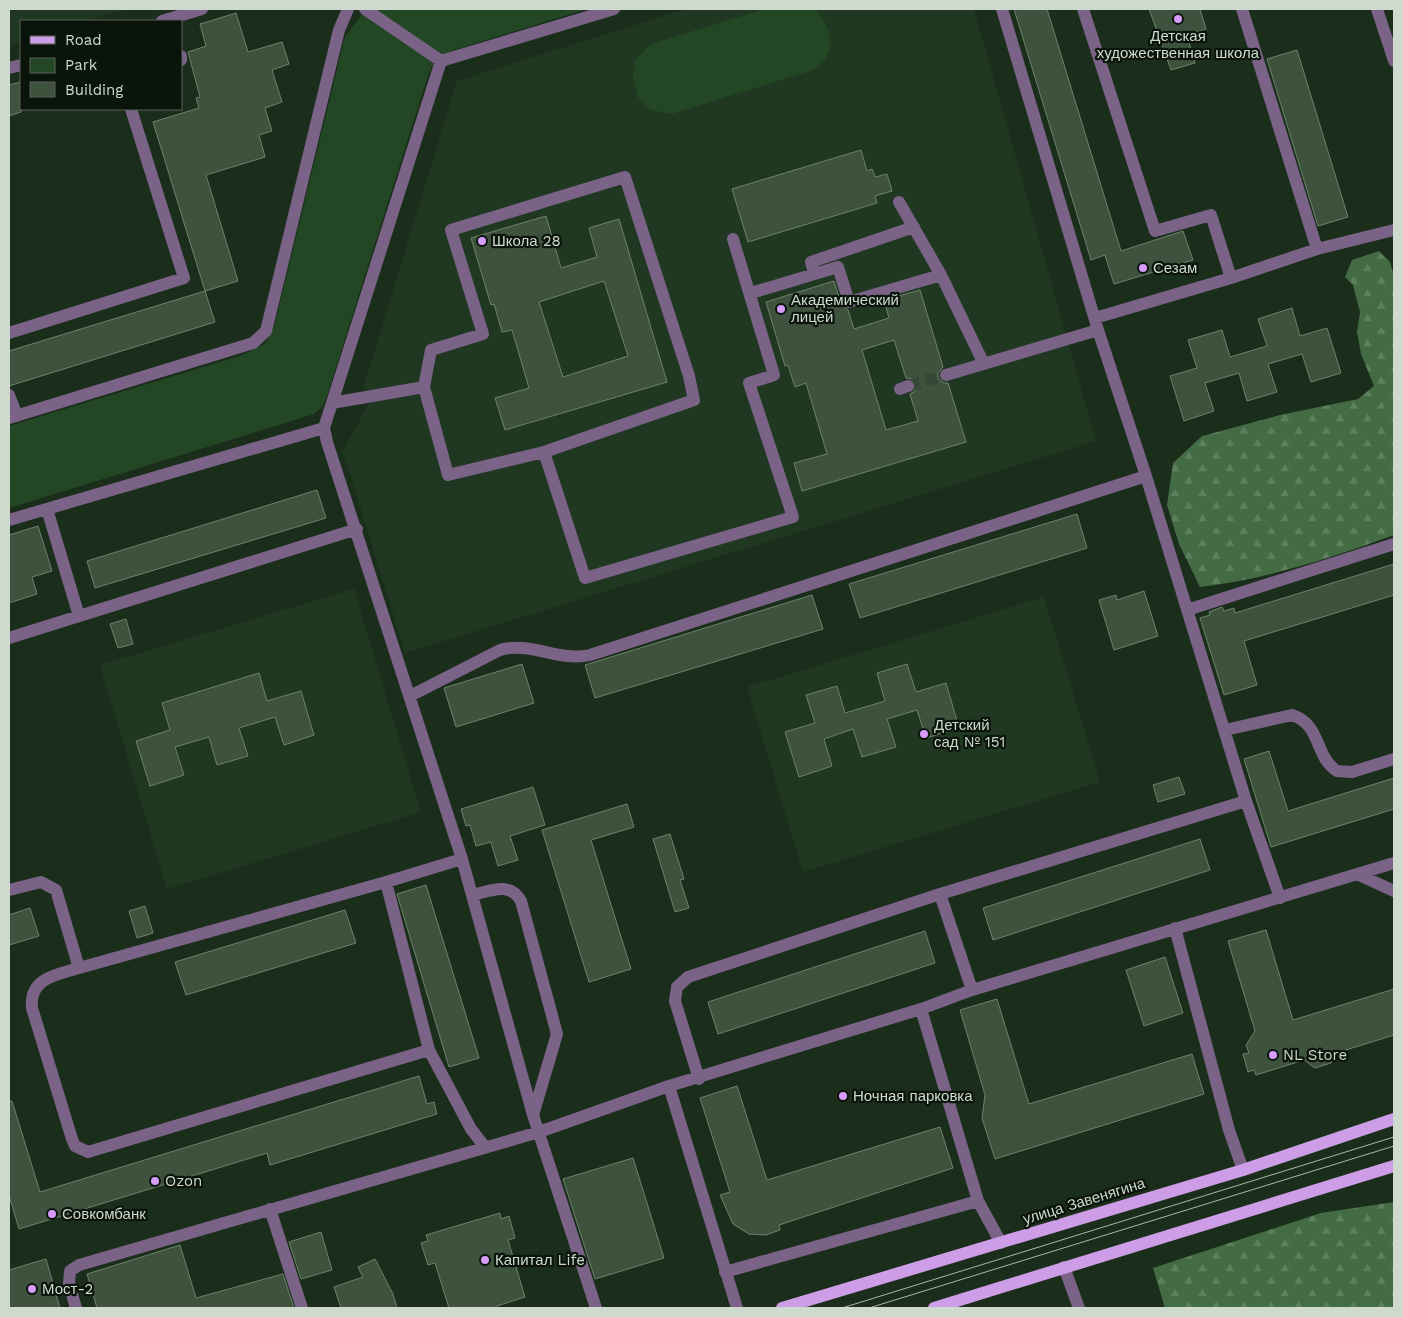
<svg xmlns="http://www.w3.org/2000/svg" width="1403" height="1317" viewBox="0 0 1403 1317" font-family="'Work Sans',sans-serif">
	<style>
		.built { fill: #203821 }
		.forest { fill: url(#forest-firs) }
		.green { fill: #234725 }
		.building { fill: #3e523e; stroke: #6d836c; fill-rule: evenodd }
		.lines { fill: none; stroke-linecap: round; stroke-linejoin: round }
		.minor-tunnel { stroke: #364836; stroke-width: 12; stroke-dasharray: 12 6; stroke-linecap: butt }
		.minor { stroke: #7a6387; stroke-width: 12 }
		.major { stroke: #cd9de7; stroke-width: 12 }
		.tram { stroke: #abb8ab; stroke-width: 1 }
		.poi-dot { fill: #d79bf9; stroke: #0b140b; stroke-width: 2 }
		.labels { text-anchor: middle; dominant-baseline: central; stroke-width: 4.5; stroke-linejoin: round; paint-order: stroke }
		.poi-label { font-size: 15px; fill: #cedace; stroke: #0b140b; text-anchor: start }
		.street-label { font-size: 15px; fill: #cedace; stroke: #0b140b }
	</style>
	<defs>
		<pattern id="forest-firs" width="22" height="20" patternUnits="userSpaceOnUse" patternTransform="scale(1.25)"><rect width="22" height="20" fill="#436b44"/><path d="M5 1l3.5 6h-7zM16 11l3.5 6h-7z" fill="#5d805e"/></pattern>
	</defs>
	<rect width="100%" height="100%" fill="#1b2e1b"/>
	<path class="built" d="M 9,9 L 127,9 L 86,21 L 21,21 L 21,41 L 9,45 Z
		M 686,9 L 974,9 L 1096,441 L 405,653 L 343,451 L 369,403 L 364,386 L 457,81 Z
		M 354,589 L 421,812 L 167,889 L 100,665 Z
		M 1044,597 L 1100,782 L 803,872 L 747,687 Z"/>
	<path class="forest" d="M 1379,251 L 1390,262 L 1394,276 L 1394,535 C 1331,558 1267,579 1200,587 L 1179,544 L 1167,505 L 1173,463 L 1202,436 L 1280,415 L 1358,399 L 1374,386 L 1361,354 L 1357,332 L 1360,312 L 1353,285 L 1345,277 L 1352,260 Z
		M 1394,1202 L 1394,1308 L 1165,1308 L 1153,1268 L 1321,1213 Z"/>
	<path class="green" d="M 366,9 L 587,9 L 454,50 L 436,59 L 429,72 L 328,393 L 323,406 L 314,414 L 9,508 L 9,426 L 243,355 L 266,343 L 274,327 L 345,37 Z
		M 765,9 L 814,9 C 826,20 836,39 827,56 C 825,61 817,66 813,70 L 672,114 L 650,110 L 638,97 L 633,79 L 635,60 L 651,44 Z"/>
	<path class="building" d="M 1014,9 L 1047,9 L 1121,251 L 1183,231 L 1193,260 L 1114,284 L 1105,255 L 1091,260 Z
		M 1149,9 L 1200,9 L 1206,29 L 1187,35 L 1195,63 L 1171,70 Z
		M 236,13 L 248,52 L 282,42 L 289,64 L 272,70 L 282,102 L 265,108 L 272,131 L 259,135 L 265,157 L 206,175 L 238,281 L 205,291 L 153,122 L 199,108 L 196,98 L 200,97 L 188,52 L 206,46 L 200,24 Z
		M 1297,50 L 1348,217 L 1318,226 L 1267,59 Z
		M 21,82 L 21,112 L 9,116 L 9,85 Z
		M 861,150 L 867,171 L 872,169 L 875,177 L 887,174 L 892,191 L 875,196 L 877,203 L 748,242 L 732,189 Z
		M 546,216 L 561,268 L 597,257 L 589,228 L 619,219 L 667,382 L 505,430 L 495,398 L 529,388 L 512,330 L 502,332 L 494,304 L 491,305 L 471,238 ZM 604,281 L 628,356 L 563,377 L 539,302 Z
		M 834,281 L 841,304 L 848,310 L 854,329 L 889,318 L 884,300 L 920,290 L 943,367 L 938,373 L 938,378 L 944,383 L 948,383 L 966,442 L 802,491 L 794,463 L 827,454 L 806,383 L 795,387 L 788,365 L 785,366 L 766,302 ZM 894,340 L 906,378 L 913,379 L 916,384 L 915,391 L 910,394 L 918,421 L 886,430 L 862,350 Z
		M 205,291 L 215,322 L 9,386 L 9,351 Z
		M 1292,308 L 1300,336 L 1327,328 L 1341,373 L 1311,382 L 1302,354 L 1268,364 L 1277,392 L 1247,401 L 1239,373 L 1205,383 L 1214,411 L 1184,421 L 1170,376 L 1197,368 L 1188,340 L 1222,330 L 1230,357 L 1267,346 L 1258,319 Z
		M 317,490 L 326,518 L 95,588 L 87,561 Z
		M 1077,514 L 1087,548 L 860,618 L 849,584 Z
		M 38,526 L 52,571 L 32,577 L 37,594 L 9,603 L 9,535 Z
		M 1394,564 L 1394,595 L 1244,641 L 1257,685 L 1224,695 L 1200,618 L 1210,615 L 1209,612 L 1222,607 L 1224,611 L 1234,608 L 1235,613 Z
		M 1144,591 L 1158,636 L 1114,650 L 1099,600 L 1116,595 L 1117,600 Z
		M 812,595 L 823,629 L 595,698 L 585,665 Z
		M 126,619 L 133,644 L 118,648 L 110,624 Z
		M 522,664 L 534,703 L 456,727 L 444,688 Z
		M 907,664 L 916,692 L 946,683 L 959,728 L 926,738 L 917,710 L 887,719 L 896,747 L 862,757 L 853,729 L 824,739 L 832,766 L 799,777 L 785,732 L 815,723 L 806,695 L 837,686 L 845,713 L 885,701 L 877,673 Z
		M 259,673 L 267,701 L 301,691 L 314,735 L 284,745 L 275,717 L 239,728 L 248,756 L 217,765 L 209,737 L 175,747 L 184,775 L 150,786 L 136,741 L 170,730 L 162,703 Z
		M 1269,751 L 1288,811 L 1394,778 L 1394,809 L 1271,847 L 1244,759 Z
		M 1179,777 L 1185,794 L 1158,802 L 1153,785 Z
		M 533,787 L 545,825 L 510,836 L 518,860 L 498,866 L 491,842 L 476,846 L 470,825 L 466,826 L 461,809 Z
		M 627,804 L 634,827 L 591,840 L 631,969 L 589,982 L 542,830 Z
		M 670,834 L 684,879 L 680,880 L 689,908 L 675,912 L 653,839 Z
		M 1200,839 L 1210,870 L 993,940 L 983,908 Z
		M 426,885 L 479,1058 L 449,1067 L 397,894 Z
		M 145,906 L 153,933 L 137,938 L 129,911 Z
		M 30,908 L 39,936 L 9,945 L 9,915 Z
		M 345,910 L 356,943 L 186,995 L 175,962 Z
		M 1266,930 L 1293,1020 L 1394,989 L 1394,1035 L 1336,1053 L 1331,1063 L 1315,1068 L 1304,1060 L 1256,1075 L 1254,1070 L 1248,1072 L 1243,1054 L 1249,1053 L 1246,1045 L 1255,1031 L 1228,941 Z
		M 925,931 L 935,963 L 718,1034 L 708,1002 Z
		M 1165,957 L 1183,1013 L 1144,1026 L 1126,970 Z
		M 997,999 L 1029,1104 L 1192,1054 L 1204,1094 L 995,1159 L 982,1118 L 985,1095 L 960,1010 Z
		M 419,1076 L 427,1104 L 434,1102 L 437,1114 L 270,1165 L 267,1153 L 19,1229 L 9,1195 L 9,1101 L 12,1101 L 40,1192 Z
		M 737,1086 L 767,1180 L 940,1127 L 953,1168 L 779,1225 L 780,1230 L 766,1235 L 749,1234 L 733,1224 L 720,1195 L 730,1192 L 700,1098 Z
		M 633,1158 L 664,1258 L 595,1279 L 563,1179 Z
		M 500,1213 L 501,1219 L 509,1216 L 515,1238 L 508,1240 L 525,1297 L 497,1306 L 498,1308 L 449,1308 L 435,1263 L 428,1265 L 421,1243 L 428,1241 L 426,1235 Z
		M 321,1232 L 332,1270 L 301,1279 L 289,1242 Z
		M 180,1245 L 196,1298 L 283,1274 L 294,1308 L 97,1308 L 87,1274 Z
		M 46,1259 L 60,1308 L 9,1308 L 9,1270 Z
		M 375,1259 L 393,1294 L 397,1308 L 341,1308 L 334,1287 L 363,1277 L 358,1267 Z"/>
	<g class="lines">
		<path class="minor-tunnel" d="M 908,386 L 946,375"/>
		<path class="minor" d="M 365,9 L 441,61 L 614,9
			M 1002,9 L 1098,330 L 1146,476 L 1246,801 L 1280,898
			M 1083,9 L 1155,231 L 1211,215 L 1231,278
			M 1377,9 L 1394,61
			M 162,21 L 202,9
			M 181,56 L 181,60
			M 9,68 L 21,65
			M 625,177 L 689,376 L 694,400 L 544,452 L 448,475 L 424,387 L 431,350 L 483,334 L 451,230 Z
			M 899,202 L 941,275 L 983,362
			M 1317,249 L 1394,230
			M 814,273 L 811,262 L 914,227
			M 751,293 L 838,267 L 849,302 L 941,275
			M 1095,318 L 1231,278 L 1317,249 L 1242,9
			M 9,333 L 184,278 L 131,109
			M 946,375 L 1098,330
			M 900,389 L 908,386
			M 9,395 L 17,416
			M 332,403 L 424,387
			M 9,418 L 253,343 L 266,331 L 339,30 L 348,9
			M 324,428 L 327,442 L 462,859 L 533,1115 L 596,1308
			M 544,452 L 585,578 L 793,517 L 749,383 L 774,375 L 733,239
			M 47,509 L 79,616
			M 9,520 L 324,428 L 441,61
			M 1187,610 L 1394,544
			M 9,638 L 357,529
			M 410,696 L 500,650 C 531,641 558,662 590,655 L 1146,476
			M 1225,730 L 1292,715 C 1322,725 1314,756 1337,771 L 1352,772 L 1394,759
			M 1357,874 L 1394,891
			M 386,882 L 462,859
			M 9,890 L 41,882 L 56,890 L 79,968 L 386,882 L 429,1050 L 471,1129 L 485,1147
			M 940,894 L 972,990
			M 472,895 C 490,891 510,881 521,901 L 557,1034 L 533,1115
			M 1175,928 L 1229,1130 L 1243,1170
			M 79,968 C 56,975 29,978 32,1008 L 72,1139 L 75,1146 L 88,1152 L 429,1050
			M 921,1009 L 978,1201 L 1001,1243
			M 699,1079 L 675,1001 L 677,987 L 688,977 L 940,894 L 1246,801
			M 669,1086 L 737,1308
			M 270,1209 L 302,1308
			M 1064,1267 L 1079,1308
			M 725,1272 L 978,1201
			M 76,1308 L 69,1284 L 70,1271 L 79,1265 L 539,1132 L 669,1086 L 921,1009 L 972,990 L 1394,863"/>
		<path class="major" d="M 782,1308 L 1243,1170 L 1394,1119
			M 934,1308 L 1394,1166"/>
		<path class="tram" d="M 842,1308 L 1394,1137
			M 869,1308 L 1394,1146"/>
	</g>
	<g class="poi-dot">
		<circle cx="1178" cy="19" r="5"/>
		<circle cx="482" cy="241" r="5"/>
		<circle cx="1143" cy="268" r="5"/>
		<circle cx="781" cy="309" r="5"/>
		<circle cx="924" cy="734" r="5"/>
		<circle cx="1273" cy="1055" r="5"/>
		<circle cx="843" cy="1096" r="5"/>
		<circle cx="155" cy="1181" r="5"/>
		<circle cx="52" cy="1214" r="5"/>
		<circle cx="485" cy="1260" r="5"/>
		<circle cx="32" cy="1289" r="5"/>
	</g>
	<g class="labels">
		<g class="poi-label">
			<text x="1178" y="36" text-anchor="middle">Детская<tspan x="1178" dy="17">художественная школа</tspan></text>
			<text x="492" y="241">Школа 28</text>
			<text x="1153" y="268">Сезам</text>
			<text x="791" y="300">Академический<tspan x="791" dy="17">лицей</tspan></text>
			<text x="934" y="725">Детский<tspan x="934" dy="17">сад № 151</tspan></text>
			<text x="1283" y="1055">NL Store</text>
			<text x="853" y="1096">Ночная парковка</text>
			<text x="165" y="1181">Ozon</text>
			<text x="62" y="1214">Совкомбанк</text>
			<text x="495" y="1260">Капитал Life</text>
			<text x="42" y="1289">Мост-2</text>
		</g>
		<g class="street-label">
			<text transform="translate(1084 1201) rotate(-17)">улица Завенягина</text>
		</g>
	</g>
	<rect width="1403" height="1317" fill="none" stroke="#cedace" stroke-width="20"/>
	<rect x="20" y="20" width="162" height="90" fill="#0b140b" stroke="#596359"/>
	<rect x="30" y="36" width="25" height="8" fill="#cd9de7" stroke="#596359"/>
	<text x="65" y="45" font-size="15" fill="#cedace">Road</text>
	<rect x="30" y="58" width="25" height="15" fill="#234725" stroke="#596359"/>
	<text x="65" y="70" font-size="15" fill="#cedace">Park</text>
	<rect x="30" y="82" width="25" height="15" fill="#3e523e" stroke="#596359"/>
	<text x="65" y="95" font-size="15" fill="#cedace">Building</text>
</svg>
